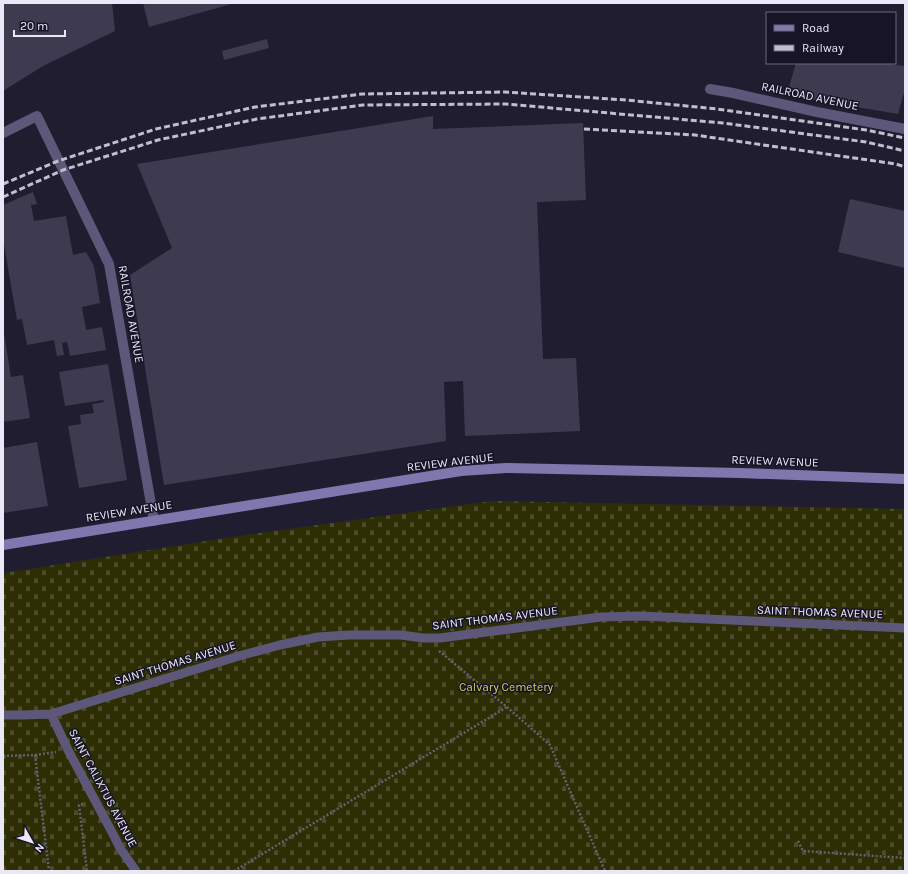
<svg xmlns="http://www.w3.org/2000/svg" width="908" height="874" viewBox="0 0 908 874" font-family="Karla,sans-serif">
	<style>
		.cemetery { fill: url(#cemetery-stones) }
		.building { fill: #3e3b51 }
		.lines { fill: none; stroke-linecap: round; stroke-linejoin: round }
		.path { stroke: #646173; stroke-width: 2.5; stroke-dasharray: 2 2; stroke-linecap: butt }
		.lane { stroke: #5d587a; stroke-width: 9 }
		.street { stroke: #5d587a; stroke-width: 10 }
		.secondary { stroke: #7f77ad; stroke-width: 10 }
		.rail { stroke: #c1bfce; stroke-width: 3; stroke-dasharray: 6 3; stroke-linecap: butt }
		.labels { text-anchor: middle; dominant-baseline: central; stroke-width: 3; stroke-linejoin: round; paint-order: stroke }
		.street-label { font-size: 12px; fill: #eae8f6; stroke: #171427 }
		.park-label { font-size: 12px; fill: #cecf4c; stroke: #171427 }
	</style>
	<defs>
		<pattern id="cemetery-stones" width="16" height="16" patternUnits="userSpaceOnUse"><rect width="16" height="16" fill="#2e2e05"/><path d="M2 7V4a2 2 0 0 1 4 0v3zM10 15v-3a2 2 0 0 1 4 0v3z" fill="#4c4c2a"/></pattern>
	</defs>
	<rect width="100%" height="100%" fill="#201d31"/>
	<path class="cemetery" d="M 492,501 L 905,509 L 905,871 L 3,871 L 3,573 L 245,535 Z"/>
	<path class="building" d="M 3,3 L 112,3 L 115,31 L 43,66 L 3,91 Z
		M 143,3 L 235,3 L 149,27 Z
		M 267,39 L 269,48 L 224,60 L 222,51 Z
		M 796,63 L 881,63 L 905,66 L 905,89 L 898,114 L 798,97 L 799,91 L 789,87 Z
		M 433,116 L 433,129 L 583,123 L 586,200 L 537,202 L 543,359 L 576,358 L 580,431 L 465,436 L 463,381 L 444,382 L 446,441 L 164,485 L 130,275 L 172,248 L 137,164 Z
		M 33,192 L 37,204 L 31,205 L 34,221 L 66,216 L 73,255 L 86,252 L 94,266 L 100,303 L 82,307 L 86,330 L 102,327 L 106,350 L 70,356 L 67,342 L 62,343 L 64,355 L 57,356 L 54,340 L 27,345 L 22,319 L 17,320 L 3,239 L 3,205 Z
		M 850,199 L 905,211 L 905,268 L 838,252 Z
		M 3,333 L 4,333 L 11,377 L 23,375 L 30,418 L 3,422 Z
		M 108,364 L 127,480 L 79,488 L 68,426 L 81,424 L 80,415 L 94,413 L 92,404 L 104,402 L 103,400 L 65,406 L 59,372 Z
		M 37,442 L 48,506 L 3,513 L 3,448 Z"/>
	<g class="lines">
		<path class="path" d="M 439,651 L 507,707 L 550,745 L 605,871
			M 35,755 L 56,752
			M 3,756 L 35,755 L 49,871
			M 83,804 L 79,805 L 87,871
			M 798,841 L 803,851 L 905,858
			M 234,871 L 507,707"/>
		<path class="lane" d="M 51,714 L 68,750 L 113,834 L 120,848 L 136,871
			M 3,715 L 23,715 L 51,714 L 239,656 L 280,645 L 318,637 L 349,635 L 401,635 L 423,638 L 440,638 L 601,617 L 640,616 L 905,628"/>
		<path class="street" d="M 710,89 L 733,93 L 817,112 L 905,129
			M 3,133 L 37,116 L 109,264 L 154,521"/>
		<path class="secondary" d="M 3,545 L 461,471 L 506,468 L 740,473 L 905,479"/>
		<path class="rail" d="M 584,129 L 695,135 L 729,140 L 896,164 L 905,167
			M 3,184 L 58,161 L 156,129 L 255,107 L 362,94 L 505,92 L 626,100 L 717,109 L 866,130 L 905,138
			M 3,197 L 63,170 L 158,140 L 257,119 L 363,105 L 506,104 L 723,123 L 866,142 L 905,151"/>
	</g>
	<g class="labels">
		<g class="street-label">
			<text transform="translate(810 96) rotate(12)">RAILROAD AVENUE</text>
			<text transform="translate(131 314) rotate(80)">RAILROAD AVENUE</text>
			<text transform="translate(775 461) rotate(2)">REVIEW AVENUE</text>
			<text transform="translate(450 462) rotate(-7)">REVIEW AVENUE</text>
			<text transform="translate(129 511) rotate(-9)">REVIEW AVENUE</text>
			<text transform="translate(820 612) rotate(2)">SAINT THOMAS AVENUE</text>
			<text transform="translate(495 618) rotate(-7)">SAINT THOMAS AVENUE</text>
			<text transform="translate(175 663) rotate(-17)">SAINT THOMAS AVENUE</text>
			<text transform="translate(103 788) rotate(62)">SAINT CALIXTUS AVENUE</text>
		</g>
		<g class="park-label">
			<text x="506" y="687">Calvary Cemetery</text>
		</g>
	</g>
	<rect width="908" height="874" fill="none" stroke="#eae8f6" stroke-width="8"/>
	<rect x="766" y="12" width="130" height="52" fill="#171427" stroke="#6b697a"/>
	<rect x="774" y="25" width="20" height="6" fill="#7f77ad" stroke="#6b697a"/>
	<text x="802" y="32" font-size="12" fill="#eae8f6">Road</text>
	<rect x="774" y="45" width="20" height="6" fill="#c1bfce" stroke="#6b697a"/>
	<text x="802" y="52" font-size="12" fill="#eae8f6">Railway</text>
	<g transform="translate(32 842) rotate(129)" stroke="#171427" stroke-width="3" paint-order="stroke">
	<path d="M0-3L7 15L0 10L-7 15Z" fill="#eae8f6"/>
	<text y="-6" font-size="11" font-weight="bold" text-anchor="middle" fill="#eae8f6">N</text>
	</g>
	<path d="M14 30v6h51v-6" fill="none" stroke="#eae8f6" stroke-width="2"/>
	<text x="20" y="30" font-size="12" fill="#eae8f6" stroke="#171427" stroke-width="3" paint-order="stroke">20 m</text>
</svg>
